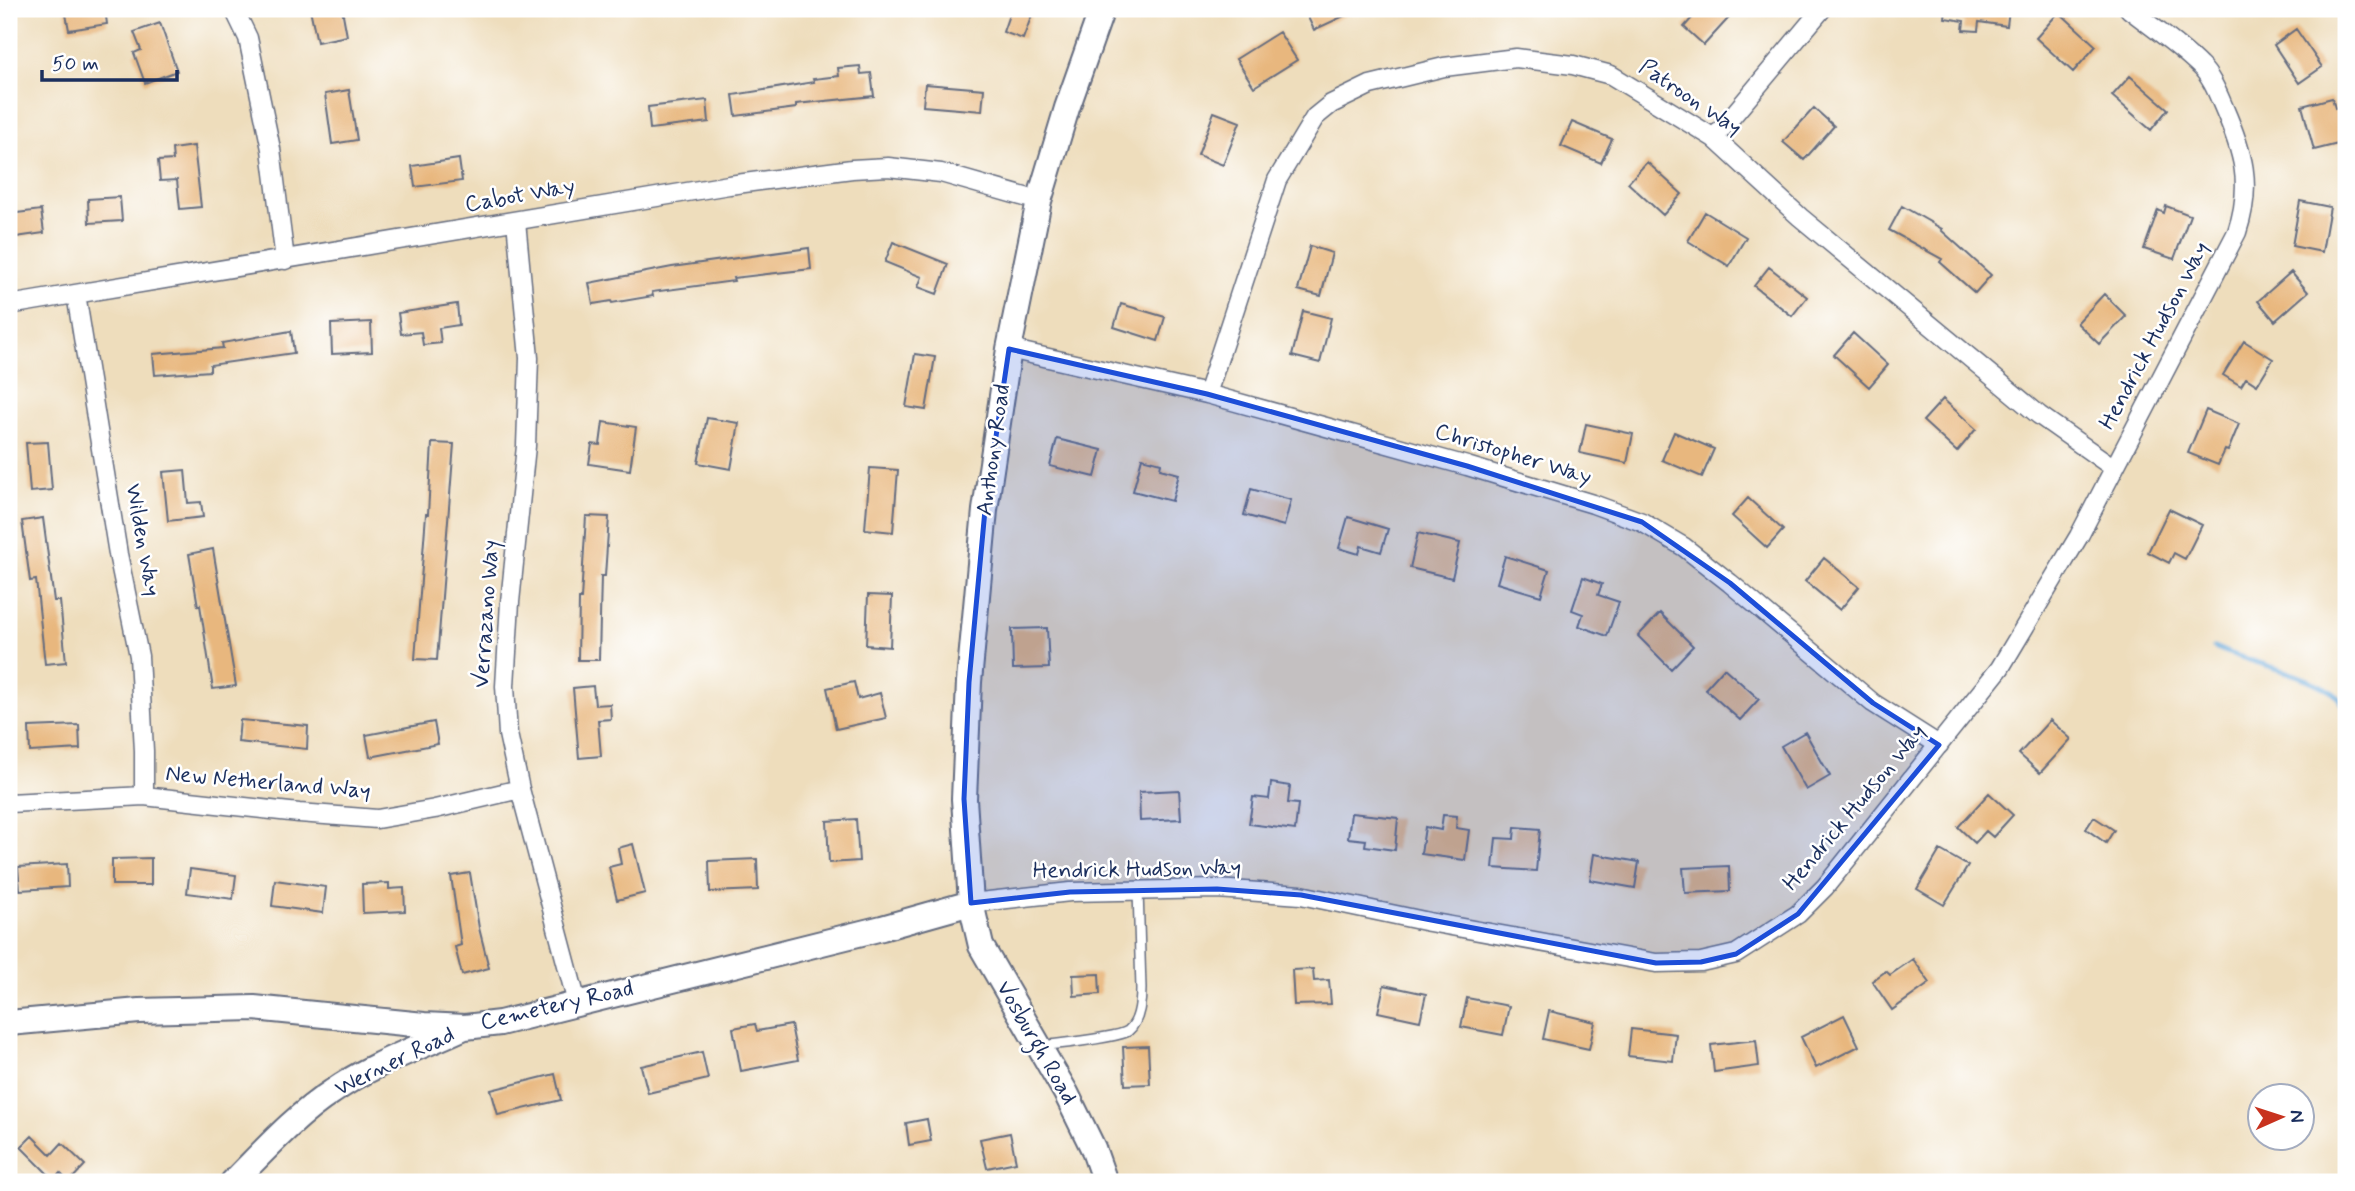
<svg xmlns="http://www.w3.org/2000/svg" width="2355" height="1191" viewBox="0 0 2355 1191" font-family="Mynerve,sans-serif">
	<style>
		.lines { fill: none; stroke-linecap: round; stroke-linejoin: round }
		.stream { stroke: #62a6d7; stroke-width: 5 }
		.building { fill: #e8b77e }
		.lane-casing { stroke: #656c7f; stroke-width: 12 }
		.street-casing { stroke: #656c7f; stroke-width: 21 }
		.secondary-casing { stroke: #656c7f; stroke-width: 28 }
		.lane { stroke: #fff; stroke-width: 9 }
		.street { stroke: #fff; stroke-width: 18 }
		.secondary { stroke: #fff; stroke-width: 24 }
		.marked { fill: #1d4ed8; fill-opacity: 0.2; stroke: #1d4ed8; stroke-width: 5; stroke-linejoin: round }
		.labels { text-anchor: middle; dominant-baseline: central; stroke-width: 5; stroke-linejoin: round; paint-order: stroke }
		.street-label { font-size: 23px; fill: #1b2f5e; stroke: #fff }
	</style>
	<rect width="100%" height="100%" fill="#fff"/>
	<filter id="ink" filterUnits="userSpaceOnUse"><feTurbulence type="fractalNoise" baseFrequency=".0143" numOctaves="2"/><feDisplacementMap in="SourceGraphic" scale="14" xChannelSelector="R" yChannelSelector="G"/><feConvolveMatrix kernelMatrix="1 2 1 2 8 2 1 2 1" color-interpolation-filters="sRGB"/></filter>
	<filter id="wash" filterUnits="userSpaceOnUse"><feTurbulence type="fractalNoise" baseFrequency=".00686" numOctaves="4" result="noise"/><feDisplacementMap in="SourceGraphic" scale="28" xChannelSelector="R" yChannelSelector="G"/><feGaussianBlur stdDeviation="1.57" result="paint"/><feColorMatrix in="noise" values="0 0 0 0 0 0 0 0 0 0 0 0 0 0 0 0 0 1.4 0 .05"/><feComposite in="paint" operator="in"/></filter>
	<g filter="url(#wash)">
		<rect width="100%" height="100%" fill="#eeddbc"/>
		<g class="lines">
			<path class="stream" d="M 2214,647 C 2252,664 2296,670 2332,692 C 2338,696 2342,703 2346,708"/>
		</g>
		<g id="blocks">
			<path class="building" d="M 65,9 L 105,9 L 107,24 L 69,30 Z
				M 310,9 L 342,9 L 347,36 L 317,42 Z
				M 1011,9 L 1034,9 L 1023,39 L 1003,32 Z
				M 1304,9 L 1359,9 L 1314,30 Z
				M 1700,9 L 1737,9 L 1704,45 L 1684,27 Z
				M 1946,9 L 2009,9 L 2007,26 L 1979,22 L 1978,31 L 1963,30 L 1964,21 L 1945,18 Z
				M 2059,12 L 2096,46 L 2073,72 L 2036,38 Z
				M 160,23 L 177,71 L 145,83 L 134,53 L 141,50 L 134,32 Z
				M 2296,29 L 2322,67 L 2299,83 L 2274,45 Z
				M 1279,32 L 1297,60 L 1254,87 L 1236,59 Z
				M 860,66 L 861,74 L 871,73 L 874,96 L 796,104 L 796,108 L 736,116 L 733,95 L 814,82 L 813,79 L 839,76 L 838,68 Z
				M 2130,76 L 2168,109 L 2151,130 L 2112,96 Z
				M 925,84 L 984,89 L 982,111 L 923,106 Z
				M 349,90 L 357,140 L 332,144 L 325,94 Z
				M 2332,98 L 2335,108 L 2344,106 L 2346,142 L 2314,150 L 2302,106 Z
				M 707,100 L 709,122 L 650,129 L 648,107 Z
				M 1814,108 L 1834,126 L 1804,160 L 1783,142 Z
				M 1214,112 L 1240,122 L 1223,165 L 1198,155 Z
				M 1572,122 L 1612,139 L 1601,163 L 1561,146 Z
				M 194,146 L 201,207 L 180,209 L 177,180 L 160,181 L 158,161 L 173,160 L 172,149 Z
				M 459,159 L 462,181 L 415,187 L 412,166 Z
				M 1647,162 L 1682,194 L 1663,215 L 1628,183 Z
				M 120,197 L 122,221 L 89,223 L 88,199 Z
				M 2300,201 L 2330,207 L 2322,252 L 2292,246 Z
				M 1902,206 L 1942,229 L 1941,230 L 1991,275 L 1975,293 L 1940,262 L 1942,259 L 1889,230 Z
				M 2166,206 L 2190,215 L 2174,259 L 2144,249 L 2158,210 L 2164,213 Z
				M 41,210 L 44,233 L 9,238 L 9,214 Z
				M 1705,212 L 1746,237 L 1729,266 L 1688,241 Z
				M 893,242 L 948,264 L 937,294 L 918,287 L 922,277 L 885,262 Z
				M 1310,246 L 1332,253 L 1321,296 L 1298,290 Z
				M 809,248 L 811,269 L 733,278 L 734,281 L 652,292 L 653,296 L 612,303 L 611,301 L 593,304 L 589,283 L 672,267 Z
				M 1769,267 L 1807,297 L 1792,316 L 1754,286 Z
				M 2291,272 L 2308,292 L 2275,321 L 2258,301 Z
				M 2104,294 L 2126,316 L 2099,344 L 2077,323 Z
				M 457,304 L 459,325 L 439,328 L 441,343 L 423,345 L 421,332 L 401,334 L 398,313 Z
				M 1121,304 L 1165,317 L 1158,341 L 1114,327 Z
				M 1303,311 L 1331,318 L 1320,363 L 1292,356 Z
				M 371,322 L 372,352 L 332,354 L 331,324 Z
				M 291,331 L 294,353 L 210,365 L 210,371 L 155,375 L 153,354 L 223,348 L 222,343 Z
				M 1853,333 L 1888,365 L 1869,387 L 1834,355 Z
				M 2244,341 L 2273,359 L 2257,385 L 2246,378 L 2241,386 L 2223,375 Z
				M 915,354 L 935,357 L 926,410 L 906,407 Z
				M 1943,399 L 1976,429 L 1957,452 L 1923,421 Z
				M 2206,410 L 2239,424 L 2228,451 L 2225,450 L 2218,465 L 2188,453 Z
				M 707,418 L 739,423 L 731,469 L 698,463 Z
				M 603,422 L 636,427 L 630,470 L 589,464 L 592,444 L 600,445 Z
				M 1586,424 L 1633,434 L 1627,463 L 1580,453 Z
				M 1674,432 L 1714,449 L 1702,477 L 1662,460 Z
				M 1057,439 L 1102,450 L 1095,477 L 1050,466 Z
				M 48,442 L 52,490 L 30,492 L 26,443 Z
				M 432,443 L 454,444 L 437,660 L 415,659 L 426,514 L 428,514 Z
				M 1142,458 L 1161,463 L 1160,469 L 1179,474 L 1172,501 L 1133,491 Z
				M 870,468 L 898,470 L 893,532 L 865,529 Z
				M 185,470 L 188,503 L 201,502 L 203,517 L 168,521 L 163,472 Z
				M 1251,489 L 1291,500 L 1284,526 L 1244,515 Z
				M 1748,498 L 1783,530 L 1767,548 L 1732,516 Z
				M 2169,509 L 2202,525 L 2185,559 L 2174,553 L 2169,563 L 2148,552 Z
				M 586,516 L 609,517 L 605,576 L 601,576 L 599,660 L 578,660 L 579,599 L 581,599 Z
				M 1348,517 L 1388,529 L 1381,552 L 1361,546 L 1359,554 L 1339,548 Z
				M 43,518 L 54,601 L 60,601 L 66,662 L 45,664 L 36,580 L 30,581 L 22,521 Z
				M 1418,533 L 1460,543 L 1452,578 L 1410,568 Z
				M 213,549 L 236,686 L 213,689 L 200,605 L 198,606 L 189,554 Z
				M 1505,556 L 1549,570 L 1541,596 L 1497,583 Z
				M 1824,558 L 1859,587 L 1840,610 L 1805,581 Z
				M 1583,577 L 1602,584 L 1598,595 L 1619,602 L 1607,636 L 1579,626 L 1583,614 L 1572,610 Z
				M 868,595 L 892,596 L 890,647 L 866,645 Z
				M 1660,613 L 1693,646 L 1671,669 L 1638,636 Z
				M 1047,628 L 1049,668 L 1013,669 L 1012,629 Z
				M 1724,668 L 1759,699 L 1740,720 L 1705,689 Z
				M 854,682 L 858,699 L 880,693 L 886,718 L 836,729 L 827,688 Z
				M 593,686 L 595,705 L 610,704 L 611,719 L 598,720 L 601,756 L 579,758 L 573,688 Z
				M 240,720 L 308,726 L 307,749 L 238,742 Z
				M 2050,720 L 2071,739 L 2040,773 L 2019,754 Z
				M 434,722 L 438,744 L 370,757 L 366,735 Z
				M 79,725 L 80,749 L 30,752 L 29,727 Z
				M 1805,732 L 1830,776 L 1806,790 L 1781,746 Z
				M 1271,783 L 1290,786 L 1288,803 L 1298,804 L 1295,830 L 1249,824 L 1253,797 L 1269,799 Z
				M 1179,790 L 1181,819 L 1140,821 L 1139,792 Z
				M 1989,793 L 2013,815 L 1993,837 L 1986,831 L 1975,843 L 1958,827 Z
				M 1351,813 L 1398,818 L 1395,850 L 1365,846 L 1366,840 L 1348,838 Z
				M 1443,815 L 1457,816 L 1456,828 L 1469,830 L 1465,860 L 1421,854 L 1425,827 L 1441,830 Z
				M 2094,817 L 2114,830 L 2106,843 L 2086,829 Z
				M 856,819 L 859,861 L 829,863 L 827,821 Z
				M 1515,827 L 1540,829 L 1536,871 L 1493,868 L 1496,838 L 1514,839 Z
				M 633,844 L 645,893 L 617,900 L 609,867 L 621,864 L 618,848 Z
				M 1940,850 L 1968,866 L 1944,905 L 1917,889 Z
				M 1594,854 L 1639,862 L 1635,888 L 1590,880 Z
				M 151,858 L 151,885 L 112,885 L 112,859 Z
				M 757,859 L 758,890 L 710,892 L 709,861 Z
				M 67,864 L 68,887 L 20,890 L 18,867 Z
				M 1729,866 L 1730,891 L 1685,893 L 1683,868 Z
				M 190,869 L 236,875 L 233,899 L 187,893 Z
				M 470,873 L 479,928 L 489,968 L 462,975 L 455,947 L 461,945 L 451,876 Z
				M 275,880 L 326,887 L 323,913 L 272,906 Z
				M 389,883 L 389,889 L 404,888 L 405,911 L 363,913 L 362,884 Z
				M 1913,959 L 1930,983 L 1892,1010 L 1872,981 L 1886,971 L 1890,975 Z
				M 1313,969 L 1314,981 L 1329,980 L 1331,1004 L 1294,1005 L 1292,970 Z
				M 1099,974 L 1100,994 L 1074,996 L 1073,975 Z
				M 1384,985 L 1426,994 L 1420,1021 L 1378,1012 Z
				M 1467,998 L 1509,1006 L 1503,1035 L 1461,1027 Z
				M 1549,1011 L 1595,1022 L 1589,1049 L 1543,1039 Z
				M 1844,1015 L 1859,1046 L 1816,1068 L 1801,1037 Z
				M 755,1024 L 757,1031 L 791,1025 L 798,1060 L 741,1071 L 733,1028 Z
				M 1631,1029 L 1676,1034 L 1673,1061 L 1628,1056 Z
				M 1756,1040 L 1759,1066 L 1714,1072 L 1711,1045 Z
				M 1148,1046 L 1150,1084 L 1125,1085 L 1123,1047 Z
				M 702,1052 L 708,1079 L 648,1093 L 641,1066 Z
				M 555,1074 L 561,1100 L 498,1115 L 491,1090 Z
				M 927,1119 L 931,1141 L 909,1145 L 906,1123 Z
				M 1010,1133 L 1016,1162 L 987,1168 L 980,1139 Z
				M 32,1136 L 51,1155 L 62,1143 L 85,1165 L 69,1182 L 60,1173 L 54,1180 L 21,1147 Z"/>
		</g>
	</g>
	<g filter="url(#ink)">
		<use href="#blocks" fill-opacity="0" stroke="#656c7f" stroke-width="2"/>
		<g class="lines">
			<defs>
				<path id="lane" d="M 1041,1046 C 1056,1044 1118,1038 1128,1031 C 1139,1022 1141,1002 1141,989 L 1138,890"/>
				<path id="street" d="M 234,9 L 248,38 L 271,149 L 285,260
					M 1714,138 L 1822,9
					M 516,221 L 529,358 L 526,446 L 510,602 L 505,686 L 508,734 L 520,789 L 577,1003
					M 76,294 L 118,554 L 139,656 L 144,751 L 144,796
					M 9,305 L 729,185 L 852,169 L 888,167 L 941,173 L 1039,201
					M 1009,349 L 1207,394 L 1467,466 L 1593,504 L 1642,522 L 1684,547 L 1730,583 L 1873,703 L 1939,745
					M 1207,394 L 1277,180 L 1315,117 L 1331,104 L 1370,85 L 1444,67 L 1516,58 L 1573,65 L 1611,75 L 1714,138 L 1800,217 L 2039,415 L 2114,468
					M 9,803 L 144,796 L 299,813 L 377,819 L 435,809 L 520,789
					M 971,903 L 1070,892 L 1217,889 L 1301,895 L 1429,922 L 1656,963 L 1701,962 L 1736,954 L 1798,914 L 1825,887 L 2000,668 L 2079,536 L 2237,232 C 2253,184 2243,152 2224,108 C 2218,94 2211,76 2200,66 C 2179,45 2152,27 2129,9"/>
				<path id="secondary" d="M 1102,9 L 1067,108 L 1039,201 L 1009,349 L 985,510 L 969,682 L 964,799 L 971,903 L 981,946 L 1066,1093 L 1093,1148 L 1105,1182
					M 9,1023 L 139,1011 L 254,1008 L 424,1025 L 465,1027 L 500,1023 L 882,928 L 971,903
					M 233,1182 C 264,1151 295,1116 332,1092 C 371,1064 419,1048 462,1028"/>
			</defs>
			<use href="#lane" class="lane-casing"/>
			<use href="#street" class="street-casing"/>
			<use href="#secondary" class="secondary-casing"/>
			<use href="#lane" class="lane"/>
			<use href="#street" class="street"/>
			<use href="#secondary" class="secondary"/>
		</g>
	</g>
	<path class="marked" d="M 1009,349 L 1207,394 L 1467,466 L 1642,522 L 1730,583 L 1873,703 L 1939,745 L 1798,914 L 1736,954 L 1701,962 L 1656,963 L 1301,895 L 1217,889 L 1070,892 L 971,903 L 964,799 L 969,682 L 985,510 Z"/>
	<g class="labels">
		<g class="street-label">
			<text transform="translate(1690 98) rotate(34)">Patroon Way</text>
			<text transform="translate(520 196) rotate(-10)">Cabot Way</text>
			<text transform="translate(2155 336) rotate(-62)">Hendrick Hudson Way</text>
			<text transform="translate(994 450) rotate(-82)">Anthony Road</text>
			<text transform="translate(1513 455) rotate(17)">Christopher Way</text>
			<text transform="translate(142 540) rotate(80)">Wilden Way</text>
			<text transform="translate(487 614) rotate(-86)">Verrazano Way</text>
			<text transform="translate(268 783) rotate(5)">New Netherland Way</text>
			<text transform="translate(1855 808) rotate(-50)">Hendrick Hudson Way</text>
			<text transform="translate(1137 870) rotate(-1)">Hendrick Hudson Way</text>
			<text transform="translate(557 1006) rotate(-13)">Cemetery Road</text>
			<text transform="translate(1036 1043) rotate(60)">Vosburgh Road</text>
			<text transform="translate(395 1062) rotate(-26)">Werner Road</text>
		</g>
	</g>
	<rect width="2355" height="1191" fill="none" stroke="#fff" stroke-width="35"/>
	<g transform="translate(2281 1117) rotate(87)"><circle r="33" fill="#ffffff" stroke="#a4acbf" stroke-width="2"/>
	<path d="M0-5L12 26L0 18L-12 26Z" fill="#c8321e"/>
	<text y="-10" font-size="19" font-weight="bold" text-anchor="middle" fill="#1b2f5e">N</text>
	</g>
	<path d="M42 70v10h135v-10" fill="none" stroke="#1b2f5e" stroke-width="3.5"/>
	<text x="52" y="70" font-size="21" fill="#1b2f5e" stroke="#ffffff" stroke-width="5" paint-order="stroke">50 m</text>
</svg>
